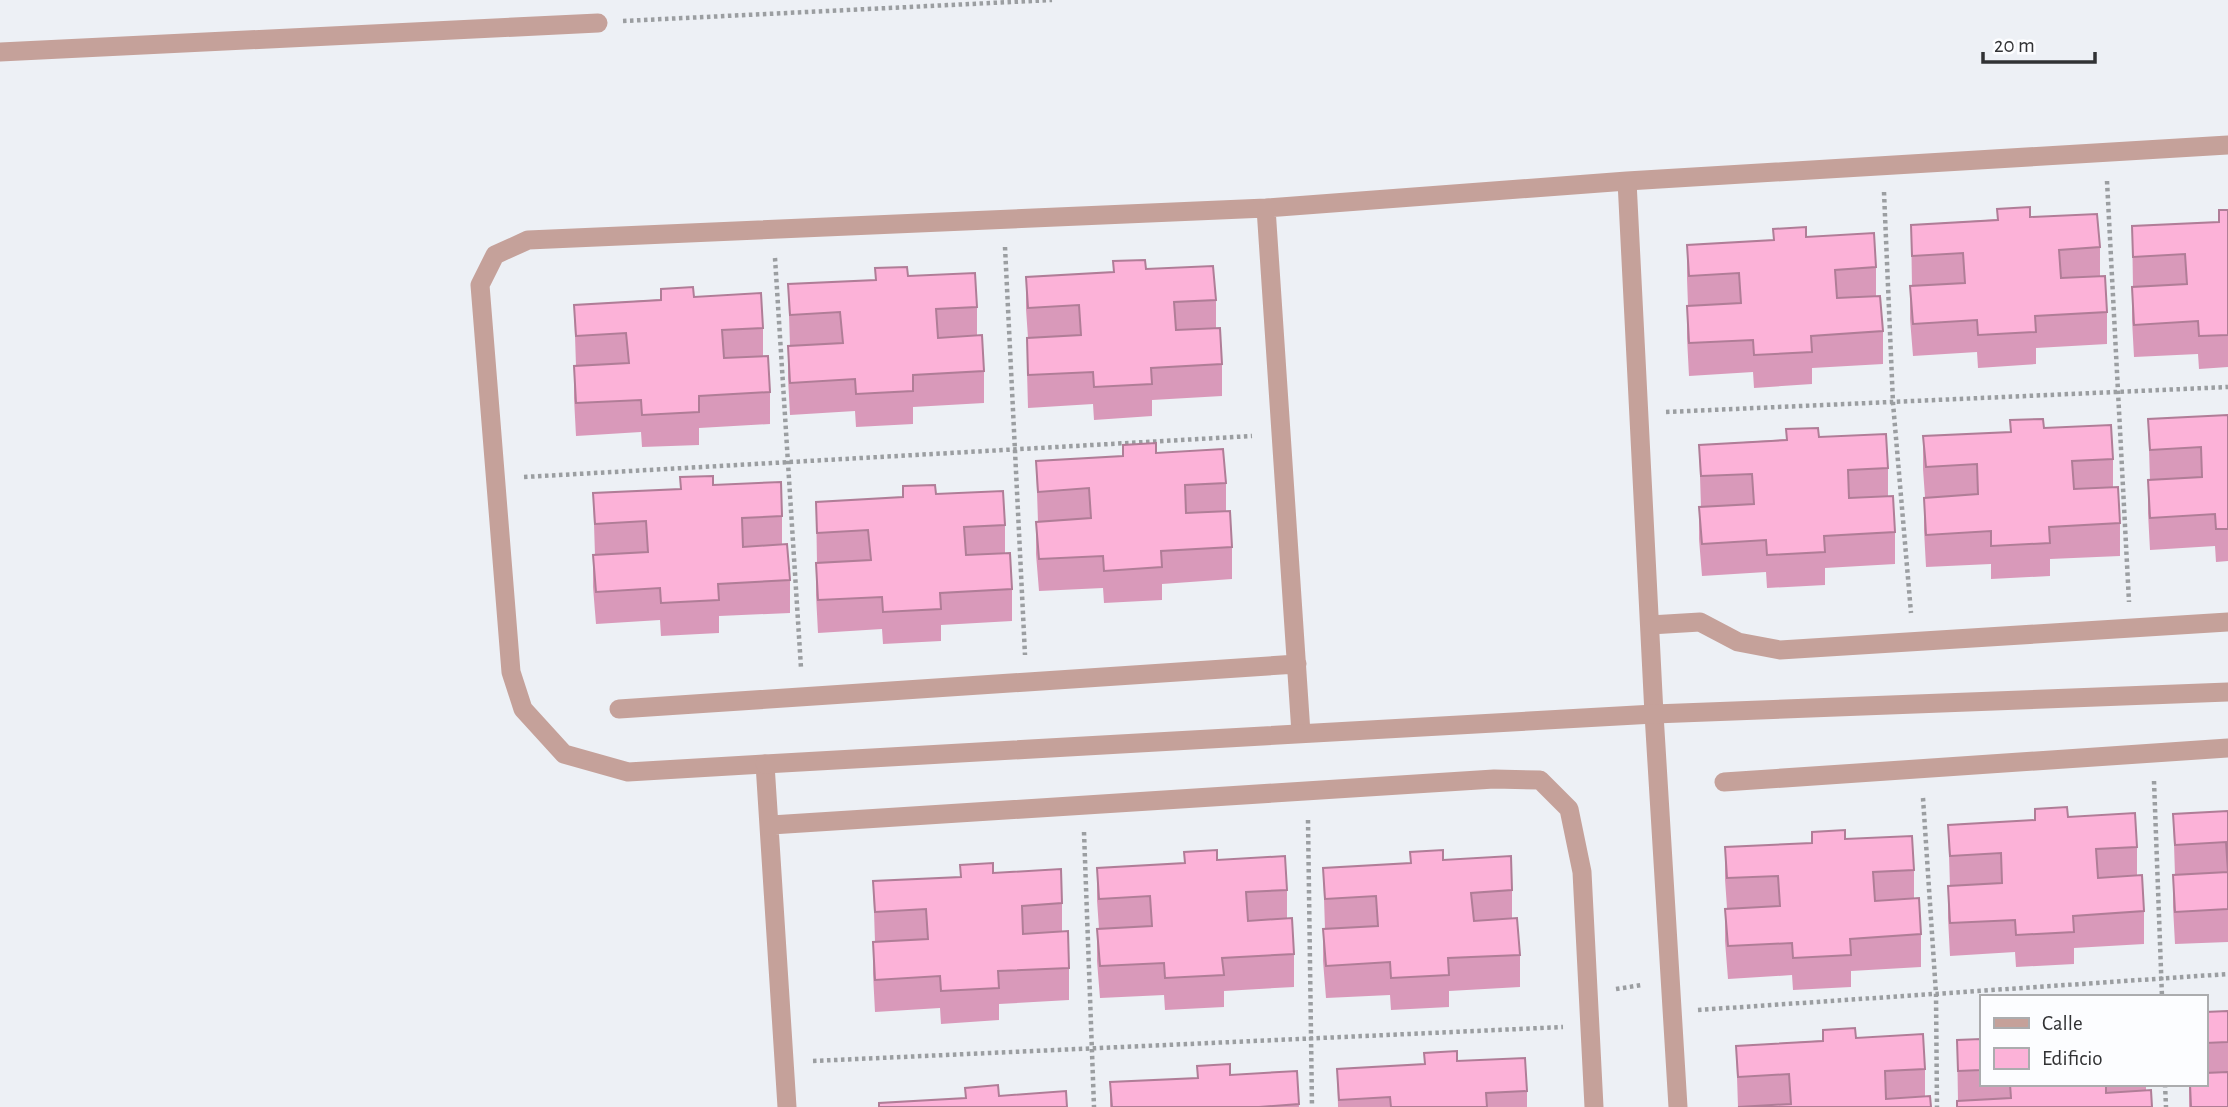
<svg xmlns="http://www.w3.org/2000/svg" width="2228" height="1107" viewBox="0 0 2228 1107" font-family="'Alegreya Sans',sans-serif">
	<style>
		.lines { fill: none; stroke-linecap: round; stroke-linejoin: round }
		.path { stroke: #9b9ea1; stroke-width: 4.5; stroke-dasharray: 3.5 3.5; stroke-linecap: butt }
		.service { stroke: #c5a19a; stroke-width: 19 }
		.minor { stroke: #c5a19a; stroke-width: 19 }
		.wall { fill: #d999ba }
		.building { fill: #fcb2d8; stroke: #b07d97; stroke-width: 2 }
	</style>
	<rect width="100%" height="100%" fill="#edf0f5"/>
	<g class="lines">
		<path class="path" d="M 623,21 L 1052,0
			M 2107,181 L 2129,602
			M 1884,192 L 1893,403 L 1911,613
			M 1005,247 L 1025,655
			M 775,258 L 801,668
			M 1666,412 L 2228,387
			M 524,477 L 1252,436
			M 2154,781 L 2162,997
			M 1923,798 L 1936,994 L 1937,1107
			M 1308,820 L 1312,1107
			M 1084,832 L 1094,1107
			M 1616,989 L 1642,985
			M 1698,1010 L 2228,974
			M 813,1061 L 1563,1027
			M 2165,1084 L 2166,1107"/>
		<path class="service" d="M 1627,181 L 1654,714 L 1678,1107
			M 1266,208 L 1301,733
			M 1650,625 L 1700,622 L 1738,642 L 1780,650 L 2228,622
			M 619,709 L 1297,664
			M 1724,782 L 2228,748
			M 771,825 L 1494,779 L 1540,780 L 1569,809 L 1582,872 L 1594,1107
			M 787,1107 L 765,764 L 628,772 L 564,754 L 523,709 L 511,672 L 480,285 L 495,255 L 528,240 L 1266,208 L 1627,181 L 2228,145"/>
		<path class="minor" d="M 0,52 L 598,23
			M 765,764 L 1654,714 L 2228,692"/>
	</g>
	<path class="wall" d="M 2219,210 L 2228,210 L 2228,367 L 2199,369 L 2198,354 L 2134,357 L 2132,320 L 2132,287 L 2133,287 L 2132,226 L 2219,222 Z
		M 2030,217 L 2100,247 L 2100,276 L 2107,312 L 2107,344 L 2036,348 L 2036,364 L 1978,368 L 1977,352 L 1913,356 L 1910,319 L 1910,286 L 1912,286 L 1911,225 Z
		M 1806,237 L 1876,267 L 1876,296 L 1883,331 L 1883,364 L 1812,368 L 1812,384 L 1754,388 L 1753,372 L 1689,376 L 1687,338 L 1687,306 L 1688,306 L 1687,278 L 1687,245 L 1773,240 Z
		M 1113,261 L 1146,269 L 1216,300 L 1216,328 L 1222,364 L 1222,396 L 1152,400 L 1152,416 L 1094,420 L 1093,404 L 1028,408 L 1027,371 L 1027,338 L 1028,338 L 1026,309 L 1026,277 L 1113,272 Z
		M 875,268 L 908,276 L 977,307 L 977,336 L 984,371 L 984,403 L 913,407 L 913,424 L 856,427 L 855,411 L 790,415 L 788,378 L 788,346 L 790,346 L 788,284 L 875,280 Z
		M 694,297 L 763,328 L 763,356 L 770,392 L 770,424 L 699,428 L 699,445 L 642,447 L 641,432 L 576,436 L 574,398 L 574,366 L 576,366 L 574,305 Z
		M 2228,415 L 2228,561 L 2216,562 L 2215,546 L 2150,550 L 2148,513 L 2148,480 L 2150,480 L 2148,419 Z
		M 2010,420 L 2044,428 L 2113,459 L 2113,487 L 2120,523 L 2120,556 L 2050,559 L 2050,576 L 1991,579 L 1991,564 L 1926,567 L 1924,530 L 1924,498 L 1925,497 L 1923,469 L 1923,436 L 2010,432 Z
		M 1819,437 L 1888,468 L 1888,496 L 1895,532 L 1895,564 L 1825,568 L 1825,585 L 1767,588 L 1766,572 L 1702,576 L 1699,539 L 1699,507 L 1701,507 L 1699,445 Z
		M 1156,453 L 1226,483 L 1226,511 L 1232,547 L 1232,579 L 1162,584 L 1162,600 L 1104,603 L 1103,588 L 1039,591 L 1036,554 L 1036,522 L 1038,522 L 1036,461 L 1123,456 Z
		M 680,477 L 713,485 L 782,516 L 782,544 L 790,580 L 790,613 L 719,616 L 719,633 L 661,636 L 660,620 L 596,624 L 593,587 L 593,555 L 595,555 L 593,493 L 680,489 Z
		M 903,486 L 936,494 L 1005,525 L 1005,553 L 1012,589 L 1012,621 L 941,625 L 941,641 L 883,644 L 882,629 L 818,633 L 816,595 L 816,563 L 817,563 L 816,502 L 903,497 Z
		M 2228,811 L 2228,942 L 2175,944 L 2173,907 L 2173,875 L 2175,875 L 2173,814 Z
		M 2068,817 L 2137,847 L 2137,876 L 2144,911 L 2144,944 L 2074,948 L 2074,964 L 2016,967 L 2015,952 L 1950,956 L 1948,918 L 1948,886 L 1950,886 L 1948,825 L 2035,820 Z
		M 1812,832 L 1845,839 L 1914,870 L 1914,899 L 1921,934 L 1921,967 L 1851,971 L 1851,987 L 1793,990 L 1792,975 L 1728,979 L 1725,941 L 1725,909 L 1727,908 L 1725,879 L 1725,847 L 1812,843 Z
		M 1184,852 L 1217,860 L 1287,890 L 1287,919 L 1294,954 L 1294,987 L 1224,991 L 1224,1007 L 1165,1010 L 1164,995 L 1100,998 L 1097,961 L 1097,929 L 1099,929 L 1097,900 L 1097,868 L 1184,863 Z
		M 1410,852 L 1443,860 L 1512,890 L 1512,919 L 1520,955 L 1520,987 L 1449,991 L 1449,1007 L 1391,1010 L 1390,995 L 1326,998 L 1323,961 L 1323,929 L 1325,929 L 1323,868 L 1410,863 Z
		M 960,865 L 993,873 L 1062,903 L 1062,932 L 1069,968 L 1069,1000 L 999,1004 L 999,1020 L 941,1024 L 940,1008 L 875,1012 L 873,974 L 873,942 L 875,942 L 873,881 L 960,877 Z
		M 2228,1011 L 2228,1107 L 2189,1107 L 2189,1084 L 2205,1084 L 2205,1012 Z
		M 1856,1038 L 1925,1069 L 1925,1097 L 1738,1107 L 1736,1046 Z
		M 1981,1039 L 1981,1084 L 2146,1084 L 2146,1091 L 1958,1101 L 1957,1040 Z
		M 1424,1053 L 1457,1061 L 1527,1091 L 1527,1107 L 1338,1107 L 1337,1069 L 1424,1064 Z
		M 1197,1066 L 1230,1075 L 1297,1071 L 1299,1107 L 1110,1107 L 1110,1082 L 1197,1078 Z"/>
	<path class="building" d="M 2030,207 L 2030,217 L 2097,214 L 2100,247 L 2059,250 L 2061,278 L 2105,276 L 2107,312 L 2035,316 L 2036,332 L 1978,335 L 1977,320 L 1913,324 L 1910,286 L 1965,283 L 1963,253 L 1912,256 L 1911,225 L 1998,220 L 1997,209 Z
		M 2219,210 L 2228,210 L 2228,335 L 2199,336 L 2198,321 L 2134,325 L 2132,287 L 2187,284 L 2185,254 L 2133,257 L 2132,226 L 2219,222 Z
		M 1806,227 L 1806,237 L 1874,233 L 1876,267 L 1835,270 L 1837,298 L 1880,296 L 1883,331 L 1811,336 L 1812,352 L 1754,355 L 1753,340 L 1689,343 L 1687,306 L 1741,303 L 1739,273 L 1689,276 L 1687,245 L 1774,240 L 1773,229 Z
		M 1145,260 L 1146,269 L 1213,266 L 1216,300 L 1174,302 L 1176,330 L 1220,328 L 1222,364 L 1151,368 L 1152,384 L 1094,387 L 1093,372 L 1028,375 L 1027,338 L 1081,335 L 1079,305 L 1028,308 L 1026,277 L 1114,272 L 1113,261 Z
		M 907,267 L 908,276 L 975,273 L 977,307 L 936,309 L 938,338 L 982,335 L 984,371 L 913,375 L 913,391 L 856,394 L 855,379 L 790,383 L 788,346 L 843,343 L 840,312 L 790,315 L 788,284 L 876,280 L 875,268 Z
		M 693,287 L 694,297 L 761,293 L 763,328 L 722,330 L 724,358 L 768,356 L 770,392 L 699,396 L 699,412 L 642,415 L 641,400 L 576,403 L 574,366 L 629,363 L 626,333 L 576,336 L 574,305 L 661,300 L 661,289 Z
		M 2228,415 L 2228,529 L 2216,529 L 2215,514 L 2150,518 L 2148,480 L 2202,477 L 2201,447 L 2150,450 L 2148,419 Z
		M 2043,419 L 2044,428 L 2111,425 L 2113,459 L 2072,461 L 2074,489 L 2118,487 L 2120,523 L 2049,527 L 2050,543 L 1991,546 L 1991,531 L 1926,535 L 1924,498 L 1978,494 L 1977,464 L 1926,467 L 1923,436 L 2011,432 L 2010,420 Z
		M 1818,428 L 1819,437 L 1886,434 L 1888,468 L 1848,470 L 1849,498 L 1893,496 L 1895,532 L 1824,536 L 1825,552 L 1767,555 L 1766,540 L 1702,544 L 1699,507 L 1754,504 L 1752,474 L 1701,476 L 1699,445 L 1787,440 L 1786,429 Z
		M 1156,443 L 1156,453 L 1223,449 L 1226,483 L 1185,485 L 1186,513 L 1230,511 L 1232,547 L 1161,551 L 1162,567 L 1104,571 L 1103,556 L 1039,559 L 1036,522 L 1091,518 L 1089,488 L 1038,492 L 1036,461 L 1123,456 L 1123,445 Z
		M 713,476 L 713,485 L 781,482 L 782,516 L 742,518 L 743,547 L 787,544 L 790,580 L 718,584 L 719,600 L 661,603 L 660,588 L 596,592 L 593,555 L 648,552 L 646,521 L 595,524 L 593,493 L 681,489 L 680,477 Z
		M 935,485 L 936,494 L 1003,491 L 1005,525 L 964,527 L 966,555 L 1010,553 L 1012,589 L 940,593 L 941,609 L 883,612 L 882,597 L 818,600 L 816,563 L 871,560 L 868,530 L 817,533 L 816,502 L 903,497 L 903,486 Z
		M 2067,807 L 2068,817 L 2135,813 L 2137,847 L 2096,849 L 2098,878 L 2142,875 L 2144,911 L 2073,916 L 2074,932 L 2016,935 L 2015,920 L 1950,923 L 1948,886 L 2002,883 L 2001,853 L 1950,856 L 1948,825 L 2035,820 L 2035,809 Z
		M 2228,811 L 2228,909 L 2175,912 L 2173,875 L 2228,872 L 2226,842 L 2175,845 L 2173,814 Z
		M 1845,830 L 1845,839 L 1912,836 L 1914,870 L 1873,872 L 1875,901 L 1919,898 L 1921,934 L 1850,939 L 1851,955 L 1793,958 L 1792,943 L 1728,946 L 1725,909 L 1780,906 L 1778,876 L 1727,878 L 1725,847 L 1812,843 L 1812,832 Z
		M 1217,850 L 1217,860 L 1285,856 L 1287,890 L 1246,892 L 1248,921 L 1292,918 L 1294,954 L 1222,958 L 1224,975 L 1165,978 L 1164,963 L 1100,966 L 1097,929 L 1152,926 L 1150,896 L 1099,899 L 1097,868 L 1185,863 L 1184,852 Z
		M 1443,850 L 1443,860 L 1511,856 L 1512,890 L 1471,893 L 1474,921 L 1517,918 L 1520,955 L 1448,958 L 1449,975 L 1391,978 L 1390,962 L 1326,966 L 1323,929 L 1378,926 L 1376,896 L 1325,899 L 1323,868 L 1411,863 L 1410,852 Z
		M 993,863 L 993,873 L 1061,869 L 1062,903 L 1022,906 L 1023,934 L 1068,931 L 1069,968 L 998,971 L 999,988 L 941,991 L 940,976 L 875,980 L 873,942 L 928,939 L 926,909 L 875,912 L 873,881 L 961,877 L 960,865 Z
		M 2228,1011 L 2228,1042 L 2205,1043 L 2205,1012 Z
		M 1855,1028 L 1856,1038 L 1923,1034 L 1925,1069 L 1885,1071 L 1886,1099 L 1930,1096 L 1931,1107 L 1738,1107 L 1791,1104 L 1789,1074 L 1738,1077 L 1736,1046 L 1823,1041 L 1823,1030 Z
		M 1981,1039 L 1981,1070 L 1958,1071 L 1957,1040 Z
		M 1457,1051 L 1457,1061 L 1525,1058 L 1527,1091 L 1486,1093 L 1487,1107 L 1391,1107 L 1390,1097 L 1339,1100 L 1337,1069 L 1425,1064 L 1424,1053 Z
		M 1230,1064 L 1230,1075 L 1297,1071 L 1299,1104 L 1259,1107 L 1112,1107 L 1110,1082 L 1198,1078 L 1197,1066 Z
		M 2228,1072 L 2228,1107 L 2191,1107 L 2190,1084 L 2205,1084 L 2205,1073 Z
		M 2010,1084 L 2106,1084 L 2106,1093 L 2151,1090 L 2152,1107 L 1957,1107 L 1957,1101 L 2011,1098 Z
		M 998,1085 L 999,1096 L 1066,1091 L 1067,1107 L 879,1107 L 879,1103 L 966,1098 L 965,1088 Z"/>
	<rect x="1980" y="995" width="228" height="91" fill="#fcfdff" stroke="#abacae" stroke-width="2"/>
	<rect x="1994" y="1018" width="35" height="10" fill="#c5a19a" stroke="#abacae" stroke-width="2"/>
	<text x="2042" y="1030" font-size="21" fill="#313234">Calle</text>
	<rect x="1994" y="1048" width="35" height="21" fill="#fcb2d8" stroke="#abacae" stroke-width="2"/>
	<text x="2042" y="1065" font-size="21" fill="#313234">Edificio</text>
	<path d="M1983 52v10h112v-10" fill="none" stroke="#313234" stroke-width="3.5"/>
	<text x="1994" y="52" font-size="21" fill="#313234" stroke="#fcfdff" stroke-width="5" paint-order="stroke">20 m</text>
</svg>
